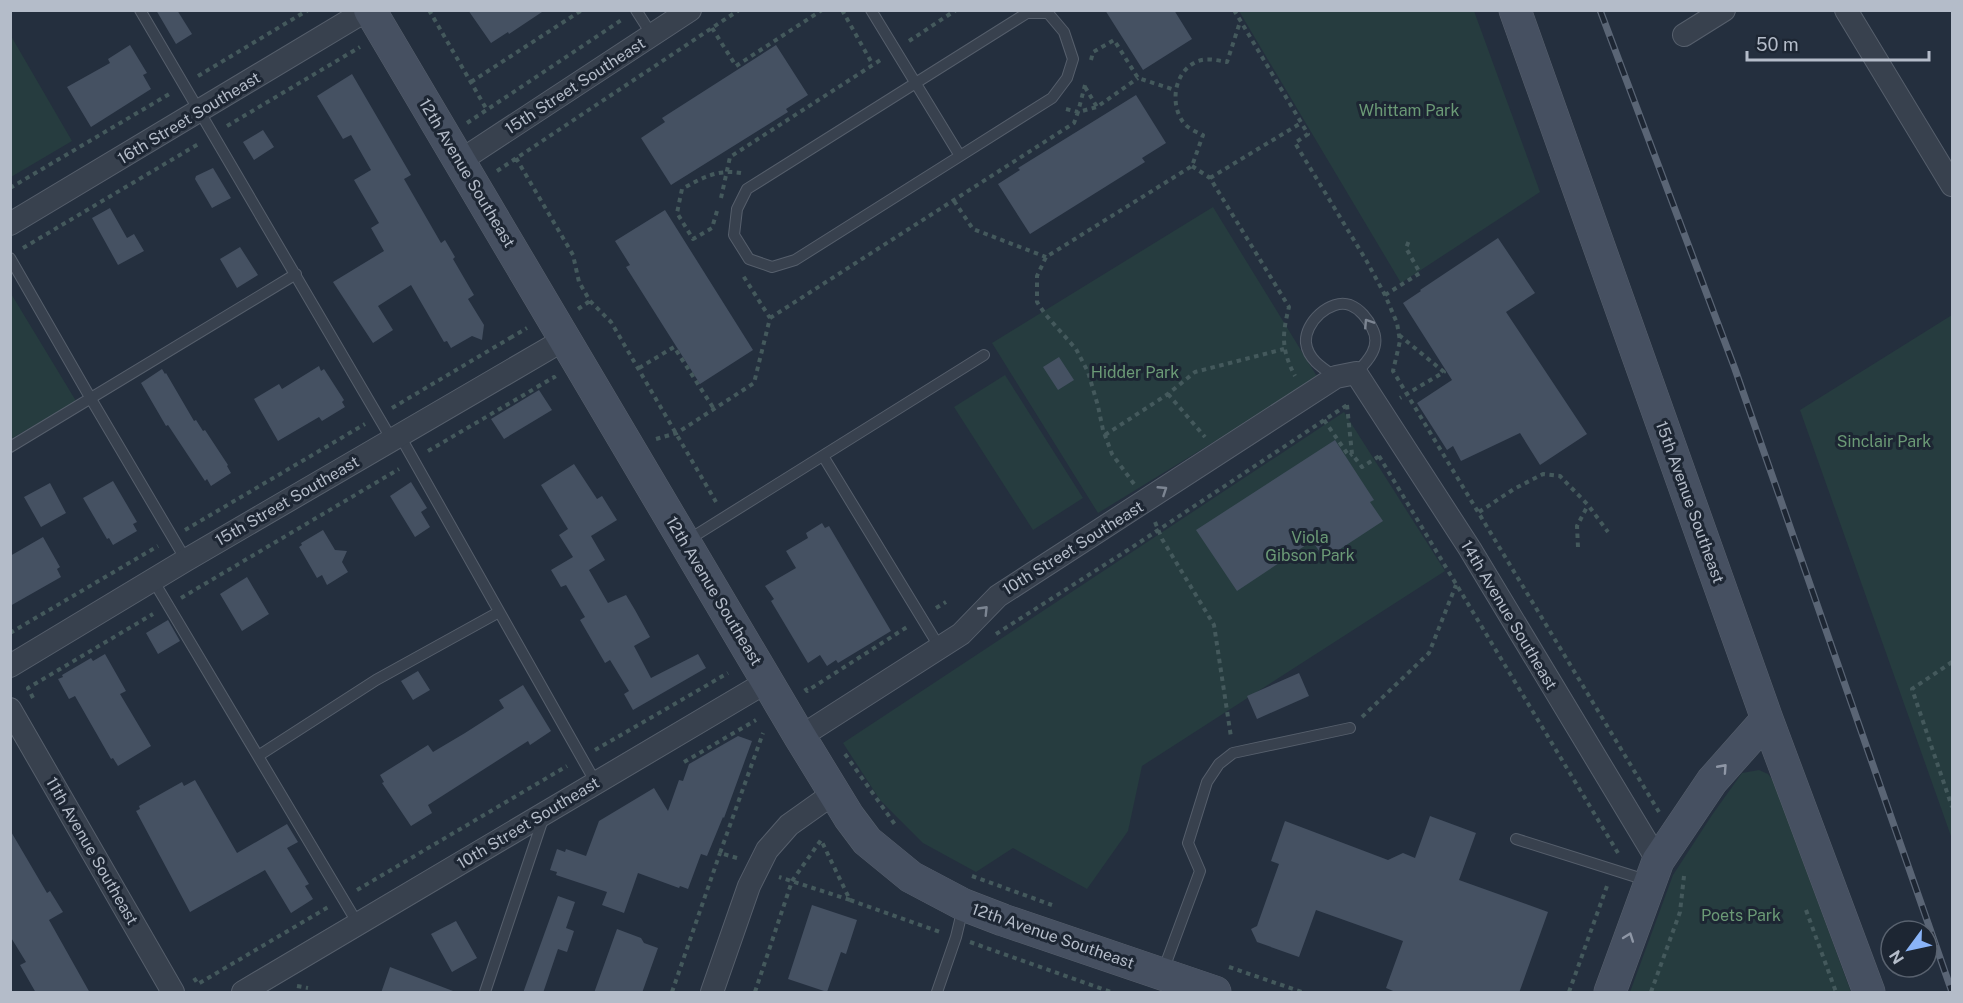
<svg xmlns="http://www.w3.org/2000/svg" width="1963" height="1003" viewBox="0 0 1963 1003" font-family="'Public Sans',sans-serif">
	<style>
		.green { fill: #263c3f }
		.building { fill: #455162 }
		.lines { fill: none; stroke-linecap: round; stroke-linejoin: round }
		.lane-casing { stroke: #565f6c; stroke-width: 12 }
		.street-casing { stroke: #565f6c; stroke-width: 24 }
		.secondary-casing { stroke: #565f6c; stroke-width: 33 }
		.path { stroke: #44595c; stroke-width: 4; stroke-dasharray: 4.5 4.5; stroke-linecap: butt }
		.lane { stroke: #38414e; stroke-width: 10 }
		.street { stroke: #38414e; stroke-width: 22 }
		.secondary { stroke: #465061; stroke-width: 32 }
		.rail-casing { stroke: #5a6575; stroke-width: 7 }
		.rail { stroke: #1d2633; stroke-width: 4.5; stroke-dasharray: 14; stroke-linecap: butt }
		.oneway { stroke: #7c8592 }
		.oneway2 { stroke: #8e96a5 }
		.labels { text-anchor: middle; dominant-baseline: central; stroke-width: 6; stroke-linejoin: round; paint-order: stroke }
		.street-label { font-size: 16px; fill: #b4bcc9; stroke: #1d2633 }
		.park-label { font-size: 16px; fill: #6b9a76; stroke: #1d2633 }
	</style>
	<rect width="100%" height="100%" fill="#242f3e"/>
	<path class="green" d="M 1239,11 L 1474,11 L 1540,192 L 1401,283 Z
		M 11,36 L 72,141 L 11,177 L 10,177 Z
		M 1213,207 L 1318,378 L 1098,513 L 992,343 Z
		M 10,292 L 76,401 L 11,439 L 10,439 Z
		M 1952,315 L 1952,839 L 1800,410 Z
		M 1005,375 L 1083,498 L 1033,530 L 954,407 Z
		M 1344,412 L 1445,571 L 1142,766 L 1128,831 L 1087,889 L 1013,848 L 976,872 L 923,843 L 880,800 L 843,743 Z
		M 1759,770 L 1768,774 L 1774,782 L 1851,992 L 1630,992 L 1673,875 L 1712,815 L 1742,773 Z"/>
	<path class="building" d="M 156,10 L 177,10 L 192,34 L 176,44 Z
		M 468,10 L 545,10 L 509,34 L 508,32 L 491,43 Z
		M 1105,10 L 1174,10 L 1192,39 L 1143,70 Z
		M 130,45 L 147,73 L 143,75 L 151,89 L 91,127 L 67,87 L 110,63 L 108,59 Z
		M 776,45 L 808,95 L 786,109 L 788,112 L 671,185 L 641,138 L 665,122 L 662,118 Z
		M 352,74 L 411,175 L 404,179 L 441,243 L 445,240 L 455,257 L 453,259 L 474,295 L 468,299 L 484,325 L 482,340 L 472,336 L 451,348 L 447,341 L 444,342 L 411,285 L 378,306 L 393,330 L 373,343 L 333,282 L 384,251 L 371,228 L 379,223 L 354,180 L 371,170 L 351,135 L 343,139 L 317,96 Z
		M 1136,95 L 1166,143 L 1142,158 L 1145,162 L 1030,234 L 998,184 L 1020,170 L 1018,168 Z
		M 263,130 L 274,147 L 254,160 L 243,142 Z
		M 213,168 L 231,198 L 212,208 L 195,179 L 196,176 Z
		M 110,208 L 127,238 L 134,234 L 144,251 L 118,265 L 92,218 Z
		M 665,210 L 753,350 L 700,384 L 626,267 L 630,265 L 615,241 Z
		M 1498,238 L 1535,293 L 1506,312 L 1587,434 L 1540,465 L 1520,433 L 1461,461 L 1453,446 L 1447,450 L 1417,403 L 1452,380 L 1403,303 L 1421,291 L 1420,290 Z
		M 240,247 L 258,275 L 237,288 L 220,259 Z
		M 1059,357 L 1074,380 L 1058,390 L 1043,367 Z
		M 319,366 L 321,371 L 324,369 L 344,400 L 342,402 L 345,407 L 322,421 L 319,417 L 278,441 L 254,399 L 279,384 L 282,389 Z
		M 162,369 L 165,374 L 166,373 L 194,421 L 196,420 L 203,431 L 205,430 L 228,465 L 227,466 L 231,473 L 211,486 L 207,479 L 205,481 L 168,425 L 166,426 L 141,383 Z
		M 539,390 L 552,410 L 504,439 L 491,419 Z
		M 1335,440 L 1374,500 L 1370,502 L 1383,521 L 1325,559 L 1312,541 L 1237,591 L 1196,530 Z
		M 574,464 L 597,499 L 602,496 L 617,520 L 591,536 L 605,560 L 589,570 L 608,603 L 626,595 L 635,610 L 650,637 L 634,646 L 651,678 L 698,654 L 706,668 L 633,710 L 624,694 L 629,691 L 610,660 L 605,663 L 580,620 L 585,617 L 566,585 L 561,587 L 551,570 L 573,557 L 559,535 L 568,529 L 541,485 Z
		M 113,481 L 137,522 L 133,524 L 137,531 L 113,545 L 109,538 L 107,539 L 83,498 Z
		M 411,482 L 427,508 L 421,512 L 430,527 L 415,537 L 390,496 Z
		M 50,483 L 66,513 L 41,527 L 24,497 Z
		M 822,523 L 825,528 L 829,526 L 891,631 L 838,663 L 836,660 L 827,666 L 820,655 L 808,663 L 771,601 L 774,599 L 765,586 L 796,568 L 786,551 L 808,538 L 806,533 Z
		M 323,530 L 335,550 L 347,551 L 342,562 L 348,572 L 327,585 L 322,575 L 317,578 L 299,547 L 302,545 L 301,543 Z
		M 43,537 L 60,567 L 57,569 L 61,577 L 10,606 L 10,556 Z
		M 247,577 L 269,614 L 242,631 L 220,594 Z
		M 168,620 L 180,641 L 158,654 L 146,633 Z
		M 105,654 L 126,691 L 120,694 L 151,746 L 118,766 L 113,758 L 111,759 L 75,696 L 69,699 L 58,679 L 63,677 L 62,675 L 91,658 L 93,661 Z
		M 418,671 L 430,690 L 413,700 L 401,681 Z
		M 1299,673 L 1309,696 L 1257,719 L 1247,696 Z
		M 523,685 L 551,731 L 530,745 L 528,741 L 428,805 L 432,813 L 411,826 L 382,783 L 384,782 L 380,775 L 428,745 L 433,752 L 465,733 L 504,708 L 499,700 Z
		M 738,736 L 752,741 L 724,818 L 723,817 L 707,856 L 701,854 L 688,889 L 680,886 L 679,888 L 638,873 L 624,913 L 602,905 L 607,892 L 556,875 L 557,872 L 550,870 L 557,849 L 565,852 L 566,849 L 586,856 L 599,821 L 654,788 L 668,811 L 679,780 L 683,781 L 689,764 Z
		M 195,780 L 237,853 L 287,824 L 298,842 L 287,848 L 309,884 L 305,886 L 313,899 L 291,913 L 265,870 L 190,912 L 136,811 L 140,809 L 139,806 L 182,782 L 184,786 Z
		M 1430,816 L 1476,833 L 1459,880 L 1548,912 L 1519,993 L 1398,993 L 1386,988 L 1403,941 L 1316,910 L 1299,957 L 1257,942 L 1251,929 L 1257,926 L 1279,864 L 1271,861 L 1285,821 L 1388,860 L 1403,853 L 1415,858 Z
		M 10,830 L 47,893 L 50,891 L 63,912 L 49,920 L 90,993 L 36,993 L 20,965 L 26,962 L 10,936 Z
		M 558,896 L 575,902 L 566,928 L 574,931 L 567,952 L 558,949 L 543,993 L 523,993 Z
		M 812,905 L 857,920 L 846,954 L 841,952 L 827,992 L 788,979 Z
		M 456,921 L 477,958 L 452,972 L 431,934 Z
		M 617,929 L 641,938 L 644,943 L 658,948 L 642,993 L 594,993 Z
		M 390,967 L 453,991 L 452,993 L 381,993 Z"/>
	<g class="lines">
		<defs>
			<path id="lane" d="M 140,10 L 392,440
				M 636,10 L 652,35
				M 871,10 L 960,156 L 1052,98 L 1067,78 L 1073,59 L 1064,32 L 1048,13 L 1027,13 L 747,189 L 737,209 L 734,235 L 749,259 L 772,267 L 795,260 L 960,156
				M 10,258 L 91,399 L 186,560
				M 1336,377 C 1324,369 1308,360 1306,343 C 1304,323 1330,298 1350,305 C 1360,309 1368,319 1372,328 C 1382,346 1368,361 1356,373
				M 400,436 L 596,783
				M 10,447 L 296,274
				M 823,456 L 940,648
				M 688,540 L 984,355
				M 153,580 L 358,924
				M 258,756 L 376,680 L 499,612
				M 1516,839 L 1649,881
				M 1163,971 L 1200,871 L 1188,843 L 1207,782 L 1219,764 L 1233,753 L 1350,728
				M 485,992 L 544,816
				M 937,992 L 956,937 L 963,908"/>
			<path id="street" d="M 1846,10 L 1952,185
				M 1684,35 L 1724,10
				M 460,161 L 690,10
				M 10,224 L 367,10
				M 10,666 L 186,560 L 565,339
				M 10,709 L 173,992
				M 800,737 L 961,634 L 998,596 L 1336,377 L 1356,373 L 1470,549 L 1658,861
				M 243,992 L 768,681
				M 712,992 L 749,886 L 767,850 L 789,825 L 834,793"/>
			<path id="secondary" d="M 370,10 L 800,737 L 849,817 L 867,841 L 911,877 L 964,905 L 1003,920 L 1215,992
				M 1515,10 L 1767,719 L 1869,992
				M 1610,992 L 1658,861 L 1712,781 L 1767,719"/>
		</defs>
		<use href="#lane" class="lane-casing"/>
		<use href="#street" class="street-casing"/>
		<use href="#secondary" class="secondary-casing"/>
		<path class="path" d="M 429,10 L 487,110
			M 842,10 L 873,65
			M 1234,10 L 1308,134 L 1295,143 L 1366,260 L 1385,295 L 1397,323 L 1400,341 L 1393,371 L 1659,812
			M 712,28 L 736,66 L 822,10
			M 909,41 L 956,10
			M 1091,60 L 1093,52 L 1114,40 L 1138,78 L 1175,90
			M 198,76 L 308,10
			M 471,82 L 582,10
			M 1085,87 L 1097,107
			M 1066,109 L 1078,112 L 1085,85
			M 467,123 L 623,19
			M 227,126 L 360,47
			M 516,158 L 573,255 L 579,282 L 590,301 L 611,322 L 716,502
			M 1192,166 L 1210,178 L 1289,307 C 1282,335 1281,349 1295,376
			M 497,171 L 739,10
			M 1210,178 L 1301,123
			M 10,188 L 171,93
			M 721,198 L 730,157 L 882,59
			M 954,201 L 973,229 L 1046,257
			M 717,211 L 712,228 L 693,239 L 677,213 L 682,189 C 702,178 717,169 741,173
			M 23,248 L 200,143
			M 1385,295 L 1420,273 L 1406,248 L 1410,238
			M 578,309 L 590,301
			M 770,318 L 1074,123 L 1078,112 L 1097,107 L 1138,78
			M 1399,335 L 1444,372 L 1400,398
			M 510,338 L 527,328
			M 639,368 L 674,347 L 714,409
			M 538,384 L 539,386 L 554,377 L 555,379
			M 1168,394 L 1205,437
			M 1347,405 L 1352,454 L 1362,467 L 1381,455
			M 392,408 L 510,338
			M 1324,420 L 1349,456 L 1352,454
			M 1105,435 L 1168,394 L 1195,372 L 1284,349
			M 656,439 L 677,433 L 754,383 L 770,318 L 742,274
			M 428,451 L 539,386
			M 1379,456 L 1618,853
			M 1134,484 L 1112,454 L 1103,430 L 1098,406 L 1088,372 L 1076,349 L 1045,314 L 1037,302 L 1037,276 L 1046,257 L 1192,166 L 1203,135 C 1196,132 1187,128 1183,122 C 1170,104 1174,74 1194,63 C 1204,57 1216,60 1227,62 L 1240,22
			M 1479,512 L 1514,489 L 1543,474 L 1560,476 L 1588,505 L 1608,532
			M 1155,522 L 1162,539 L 1214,625 L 1231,737
			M 185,530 L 365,424
			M 1578,547 L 1577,526 L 1588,505
			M 181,598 L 399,469
			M 936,608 L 946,602
			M 10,633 L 158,546
			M 996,634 L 1131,548 L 1347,405 L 1348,407
			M 1952,662 L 1912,689 L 1952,807
			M 805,688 L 807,691 L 907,627
			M 33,698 L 28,688 L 153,614
			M 1362,717 L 1429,653 L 1456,585
			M 595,750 L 728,673
			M 845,754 L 896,826
			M 684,762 L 756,720
			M 737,858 L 720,853 L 763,733
			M 972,876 L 1052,905
			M 357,890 L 567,766
			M 850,900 L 940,932
			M 1806,910 L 1836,992
			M 970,942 L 1111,992
			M 1229,967 L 1302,992
			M 194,978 L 198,984 L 330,906
			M 297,986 L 308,988
			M 672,992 L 720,853
			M 755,992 L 792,881 L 821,840 L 850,900 L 779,877
			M 1569,992 L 1607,886
			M 1651,992 L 1680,912 L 1684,876"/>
		<use href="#lane" class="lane"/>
		<use href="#street" class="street"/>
		<use href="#secondary" class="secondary"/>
		<defs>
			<path id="rail" d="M 1600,10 L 1735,369 L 1952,992"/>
		</defs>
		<use href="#rail" class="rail-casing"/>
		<use href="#rail" class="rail"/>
	</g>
	<defs><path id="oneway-chevron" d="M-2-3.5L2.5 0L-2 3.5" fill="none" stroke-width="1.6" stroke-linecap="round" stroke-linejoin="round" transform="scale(1.5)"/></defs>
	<g class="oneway">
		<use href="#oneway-chevron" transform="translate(1368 323) rotate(-123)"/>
		<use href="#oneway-chevron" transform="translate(1163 490) rotate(-33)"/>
		<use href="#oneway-chevron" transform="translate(984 610) rotate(-46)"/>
	</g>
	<g class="oneway2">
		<use href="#oneway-chevron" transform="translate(1723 768) rotate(-48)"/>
		<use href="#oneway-chevron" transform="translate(1629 937) rotate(-70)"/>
	</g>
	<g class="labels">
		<g class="street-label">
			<text transform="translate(575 86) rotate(-33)">15th Street Southeast</text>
			<text transform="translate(189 118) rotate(-31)">16th Street Southeast</text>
			<text transform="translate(467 173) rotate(59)">12th Avenue Southeast</text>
			<text transform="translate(287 501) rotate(-30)">15th Street Southeast</text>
			<text transform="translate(1690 502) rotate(70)">15th Avenue Southeast</text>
			<text transform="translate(1073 548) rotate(-32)">10th Street Southeast</text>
			<text transform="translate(714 591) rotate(59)">12th Avenue Southeast</text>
			<text transform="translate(1509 615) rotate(59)">14th Avenue Southeast</text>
			<text transform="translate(528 823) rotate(-31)">10th Street Southeast</text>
			<text transform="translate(92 851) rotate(60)">11th Avenue Southeast</text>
			<text transform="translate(1053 936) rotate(19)">12th Avenue Southeast</text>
		</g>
		<g class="park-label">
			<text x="1409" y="110">Whittam Park</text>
			<text x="1135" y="372">Hidder Park</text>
			<text x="1884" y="441">Sinclair Park</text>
			<text x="1310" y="537">Viola<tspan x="1310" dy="18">Gibson Park</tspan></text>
			<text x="1741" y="915">Poets Park</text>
		</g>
	</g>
	<rect width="1963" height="1003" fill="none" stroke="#b4bcc9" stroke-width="24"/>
	<g transform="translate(1909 949) rotate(237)"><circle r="28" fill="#1d2633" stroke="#59626f" stroke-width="1.5"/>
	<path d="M0-4.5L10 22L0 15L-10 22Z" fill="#8ab4f8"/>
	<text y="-9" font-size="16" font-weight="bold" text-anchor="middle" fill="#b4bcc9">N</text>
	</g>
	<path d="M1747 51v9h182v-9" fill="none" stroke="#b4bcc9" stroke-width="3"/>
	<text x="1756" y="51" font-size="18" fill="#b4bcc9" stroke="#1d2633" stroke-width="4.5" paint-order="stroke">50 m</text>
</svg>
